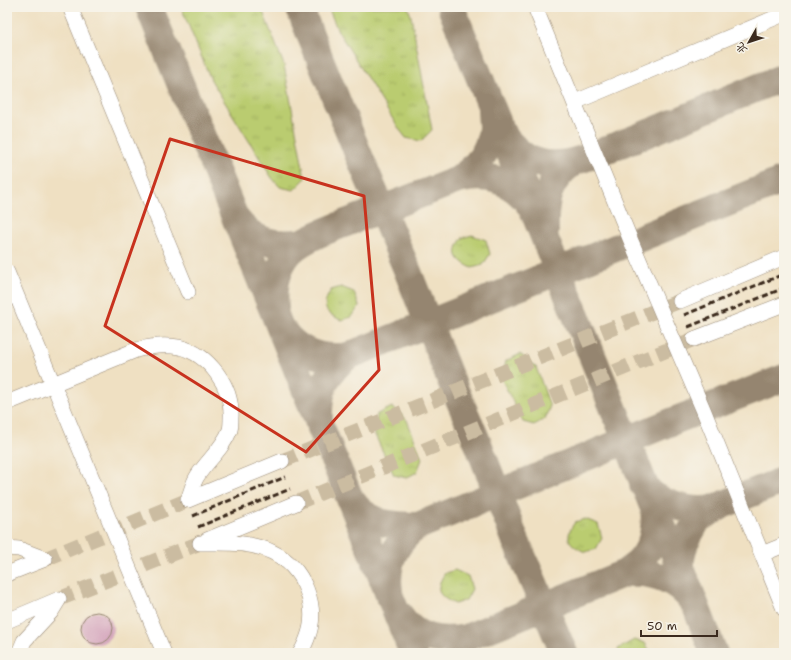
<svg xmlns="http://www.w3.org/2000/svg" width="791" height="660" viewBox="0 0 791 660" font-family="'Shantell Sans','LXGW WenKai TC',sans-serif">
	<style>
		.grass { fill: url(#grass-tufts); stroke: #7a7b46 }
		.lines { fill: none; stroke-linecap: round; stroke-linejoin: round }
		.taxiway { stroke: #958570; stroke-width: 28 }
		.building { fill: #d09bb7 }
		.minor-tunnel { stroke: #cbbca1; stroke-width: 15; stroke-dasharray: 15 8; stroke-linecap: butt }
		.minor-casing { stroke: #958570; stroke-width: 16 }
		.minor { stroke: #fff; stroke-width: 15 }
		.rail { stroke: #3b2a1e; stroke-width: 3; stroke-dasharray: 6 3; stroke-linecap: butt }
		.marked { fill: none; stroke: #c8321e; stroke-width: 3; stroke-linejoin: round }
	</style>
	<defs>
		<pattern id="grass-tufts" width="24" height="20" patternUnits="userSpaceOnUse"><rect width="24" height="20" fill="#bacc6f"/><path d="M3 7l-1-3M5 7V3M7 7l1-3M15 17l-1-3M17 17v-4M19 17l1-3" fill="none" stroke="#a1af60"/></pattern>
	</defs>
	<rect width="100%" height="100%" fill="#f7f3e8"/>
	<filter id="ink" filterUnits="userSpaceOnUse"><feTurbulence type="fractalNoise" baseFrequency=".025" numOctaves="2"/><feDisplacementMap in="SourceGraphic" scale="8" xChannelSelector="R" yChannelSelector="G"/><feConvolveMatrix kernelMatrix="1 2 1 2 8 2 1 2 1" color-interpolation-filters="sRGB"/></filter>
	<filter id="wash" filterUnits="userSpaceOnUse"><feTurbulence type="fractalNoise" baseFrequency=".012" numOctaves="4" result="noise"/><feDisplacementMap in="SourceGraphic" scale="16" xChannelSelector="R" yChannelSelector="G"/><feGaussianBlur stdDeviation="0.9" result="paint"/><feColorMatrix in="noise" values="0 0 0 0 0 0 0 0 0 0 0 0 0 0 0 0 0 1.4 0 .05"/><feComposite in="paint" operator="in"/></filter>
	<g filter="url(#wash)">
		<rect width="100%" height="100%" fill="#efe0c2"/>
		<path class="grass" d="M 181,7 L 261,7 L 284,65 L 305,179 L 294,190 L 280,187 L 272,178 L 211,80 Z
			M 328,7 L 408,7 L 411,16 L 432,130 L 421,141 L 406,138 L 399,129 L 338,31 Z
			M 472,235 L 486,240 L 490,254 L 483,265 L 472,268 C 456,260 452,254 462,238 Z
			M 341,287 L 354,292 L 359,306 L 352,317 L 341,320 C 324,313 321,306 331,290 Z
			M 520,354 L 536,367 L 550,406 L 545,419 L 534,425 L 523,422 L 502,380 L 506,361 Z
			M 392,407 L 407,420 L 422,459 L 417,472 L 406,478 L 394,475 L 374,433 L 377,414 Z
			M 585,519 L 598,524 L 602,538 L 596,549 L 585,552 C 568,544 564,538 575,522 Z
			M 455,570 L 468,576 L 472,589 L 466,600 L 455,604 C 438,596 434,590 445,573 Z
			M 634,640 L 645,643 L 651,653 L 619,653 L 618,649 Z"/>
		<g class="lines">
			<path class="taxiway" d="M 149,7 L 413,653
				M 299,7 L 357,151 L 408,272 L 449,376 L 477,441 L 515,539 L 564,653
				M 451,7 L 653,506 L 681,568 L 714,653
				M 505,138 C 517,151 529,163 548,164 C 572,166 595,154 618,145 C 674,124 728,99 784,77
				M 458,180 C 476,167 490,152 492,128 C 492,122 491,116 491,109
				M 236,219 C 254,243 275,246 303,242
				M 545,231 C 544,201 547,182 572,163
				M 275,308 C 273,287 276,267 291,251 C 305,237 337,227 356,219 C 390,206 424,193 458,180 C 489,173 510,179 530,205
				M 283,331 C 299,353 322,360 348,356 L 784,180
				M 319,421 C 318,392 324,374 348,356
				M 643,485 C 657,503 689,513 712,509 L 784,480
				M 351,500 C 369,525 389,525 418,526
				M 681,568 L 681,558 L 685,542 L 698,519 L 721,506
				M 625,573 C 651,571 676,578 692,601
				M 389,591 C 385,564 396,541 418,526 L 676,420 L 784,378
				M 399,614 C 415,639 439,643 466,638 L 625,573 C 629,570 633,567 637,564 C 653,549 656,528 654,508"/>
		</g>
		<g id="blocks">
			<path class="building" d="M81 628a16 16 0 1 1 32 0a16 16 0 1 1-32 0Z"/>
		</g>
	</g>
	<g filter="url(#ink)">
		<use href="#blocks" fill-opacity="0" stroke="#958570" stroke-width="1"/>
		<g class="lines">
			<path class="minor-tunnel" d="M 282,461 L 680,301
				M 296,503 L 694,339
				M 45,559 L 188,500
				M 59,599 L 200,543"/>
			<defs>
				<path id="minor" d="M 70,7 L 188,292
					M 535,7 L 631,241 L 703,409 L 784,609
					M 575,102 L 784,14
					M 7,272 L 164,653
					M 680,301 L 784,257
					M 694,339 L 784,304
					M 7,403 L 136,350 C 150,346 164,344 179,347 C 209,354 233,387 231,418 C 231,422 231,426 230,430 C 223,448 209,459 198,475 C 193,482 191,492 188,500
					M 188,500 L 282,461
					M 207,540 L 296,503
					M 200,543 C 224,543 249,541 272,552 C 304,567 320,607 307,639 C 305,644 303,649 300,653
					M 7,548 L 19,549 L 45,559
					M 762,554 L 784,545
					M 7,574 L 45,559
					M 7,621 L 59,599
					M 19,653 L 24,641 L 51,612 L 59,599"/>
			</defs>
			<use href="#minor" class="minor-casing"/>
			<use href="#minor" class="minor"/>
			<path class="rail" d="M 684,315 L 784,274
				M 688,327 L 784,288
				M 193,516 L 285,477
				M 198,527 L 290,489"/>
		</g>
	</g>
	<path class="marked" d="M 170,139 L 364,196 L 379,370 L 306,452 L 105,326 Z"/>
	<rect width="791" height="660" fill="none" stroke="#f7f3e8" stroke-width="24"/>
	<g transform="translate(749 42) rotate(231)" stroke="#f7f3e8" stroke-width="3" paint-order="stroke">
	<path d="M0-3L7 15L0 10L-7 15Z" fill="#3b2a1e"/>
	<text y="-6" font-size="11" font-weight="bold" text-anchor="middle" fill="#3b2a1e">北</text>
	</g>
	<path d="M641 630v6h76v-6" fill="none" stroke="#3b2a1e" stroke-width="2"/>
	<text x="647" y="630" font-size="12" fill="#3b2a1e" stroke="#f7f3e8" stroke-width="3" paint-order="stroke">50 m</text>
</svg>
